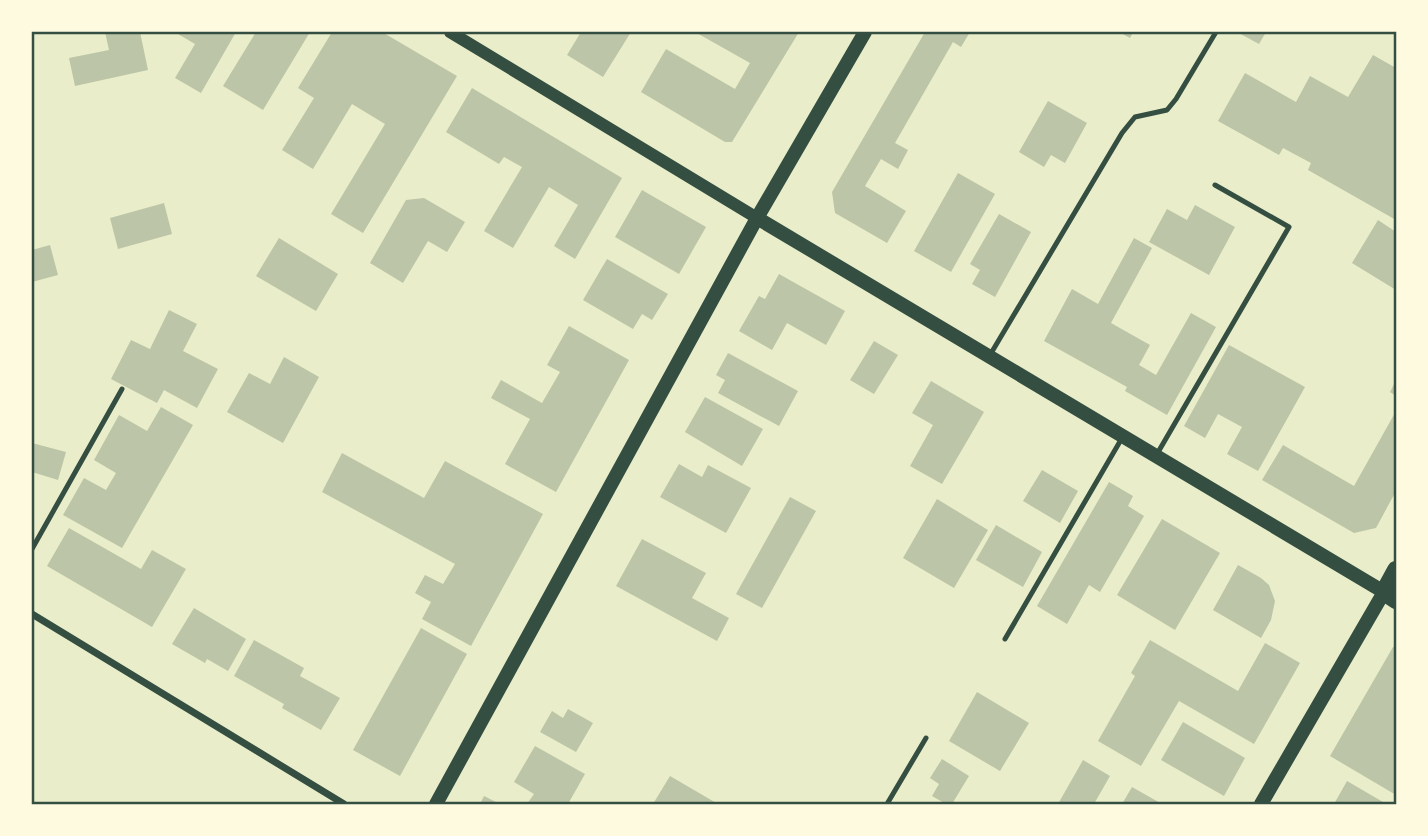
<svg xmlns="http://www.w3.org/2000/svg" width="1428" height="836" viewBox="0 0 1428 836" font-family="Raleway,sans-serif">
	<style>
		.building { fill: #bcc5a7 }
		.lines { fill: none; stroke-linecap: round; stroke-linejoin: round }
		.service { stroke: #344e41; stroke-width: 5 }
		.minor { stroke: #344e41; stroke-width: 7 }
		.tertiary { stroke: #344e41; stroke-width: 12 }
		.secondary { stroke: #344e41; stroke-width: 14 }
		.primary { stroke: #344e41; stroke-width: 18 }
		.neatline { fill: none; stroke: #344e41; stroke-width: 2.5 }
	</style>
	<rect width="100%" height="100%" fill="#e9edc9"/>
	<path class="building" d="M 105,32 L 140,32 L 148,70 L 75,86 L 69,58 L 109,50 Z
		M 179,32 L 236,32 L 201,93 L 175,78 L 195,44 L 178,34 Z
		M 256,32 L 310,32 L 263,110 L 223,86 Z
		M 332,32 L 382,32 L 457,76 L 363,233 L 331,214 L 385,124 L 352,104 L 313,169 L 282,150 L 314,98 L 298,88 Z
		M 581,32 L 631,32 L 603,77 L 567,55 Z
		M 695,32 L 799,32 L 732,142 L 725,142 L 641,92 L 666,49 L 735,89 L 750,63 Z
		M 925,32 L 970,32 L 961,47 L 953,42 L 895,143 L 908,150 L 898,169 L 881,159 L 865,186 L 906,211 L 887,243 L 835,213 L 832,192 Z
		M 1119,32 L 1133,32 L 1130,38 Z
		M 1237,32 L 1266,32 L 1259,44 Z
		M 1373,55 L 1396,68 L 1396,220 L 1308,170 L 1311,163 L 1283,148 L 1279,155 L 1218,121 L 1245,73 L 1296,102 L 1310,76 L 1348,97 Z
		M 472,88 L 622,178 L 575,259 L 554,246 L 578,205 L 549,187 L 513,248 L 484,231 L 522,167 L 504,157 L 499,164 L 446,132 Z
		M 1048,101 L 1087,123 L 1065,163 L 1051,155 L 1044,167 L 1019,152 Z
		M 958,173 L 995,194 L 951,272 L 914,251 Z
		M 642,190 L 706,227 L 679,274 L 615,237 Z
		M 424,198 L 465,222 L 447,252 L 428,241 L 403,283 L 370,263 L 406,200 Z
		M 164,203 L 172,234 L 118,249 L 110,218 Z
		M 1195,205 L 1235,227 L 1209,275 L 1149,242 L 1167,209 L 1187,220 Z
		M 999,214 L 1031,232 L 995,297 L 972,284 L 980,270 L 970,264 Z
		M 1378,220 L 1396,232 L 1396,290 L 1352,263 Z
		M 279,238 L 338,274 L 316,311 L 256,276 Z
		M 1134,238 L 1152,248 L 1111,323 L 1150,345 L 1139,365 L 1156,375 L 1191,313 L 1216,327 L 1167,415 L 1125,391 L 1127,387 L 1044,341 L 1072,289 L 1098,304 Z
		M 50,245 L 58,275 L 32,282 L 32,250 Z
		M 607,259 L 668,294 L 652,320 L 642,314 L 633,329 L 583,300 Z
		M 779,274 L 845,311 L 826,345 L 787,323 L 772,350 L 739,331 L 759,296 L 765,299 Z
		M 169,310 L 197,324 L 183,351 L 218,369 L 197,408 L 164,390 L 157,403 L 111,379 L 131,340 L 150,349 Z
		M 569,326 L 629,360 L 556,492 L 505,464 L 530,419 L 491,398 L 501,380 L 542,403 L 560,372 L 547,365 Z
		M 874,341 L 898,355 L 874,394 L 850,380 Z
		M 1229,345 L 1305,387 L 1258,471 L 1227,454 L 1242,427 L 1218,414 L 1205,438 L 1184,426 Z
		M 728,353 L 798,391 L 779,426 L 718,393 L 725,380 L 716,375 Z
		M 284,357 L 319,377 L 283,443 L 227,412 L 249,373 L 270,384 Z
		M 1396,380 L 1396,396 L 1390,392 Z
		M 931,381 L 984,412 L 942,484 L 910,466 L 933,425 L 912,413 Z
		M 705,397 L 763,429 L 742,466 L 685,432 Z
		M 161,407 L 193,425 L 122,548 L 63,515 L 84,478 L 106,490 L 116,473 L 94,460 L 119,415 L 147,431 Z
		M 1396,411 L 1396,491 L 1376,528 L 1354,533 L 1262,480 L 1283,445 L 1354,486 Z
		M 32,443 L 66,452 L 58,480 L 32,472 Z
		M 342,453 L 424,498 L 445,461 L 543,514 L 471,646 L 422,619 L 431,602 L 415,593 L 425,575 L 443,584 L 455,564 L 322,492 Z
		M 679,464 L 702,477 L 708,465 L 751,488 L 726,533 L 660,497 Z
		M 1042,470 L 1078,491 L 1060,523 L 1023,501 Z
		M 1109,482 L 1133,496 L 1128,506 L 1144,516 L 1100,592 L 1089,585 L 1067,624 L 1037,606 Z
		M 790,497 L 816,511 L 762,608 L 736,594 Z
		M 937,499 L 988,530 L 954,588 L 903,558 Z
		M 1162,519 L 1220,553 L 1175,630 L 1117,595 Z
		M 996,525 L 1042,552 L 1023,587 L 976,560 Z
		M 69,528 L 141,569 L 152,550 L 186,569 L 152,627 L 47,566 Z
		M 642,539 L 706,573 L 692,598 L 729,618 L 717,641 L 616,586 Z
		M 1238,565 L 1261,578 L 1269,585 L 1275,601 L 1271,620 L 1261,638 L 1213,610 Z
		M 194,608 L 246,639 L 228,671 L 207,659 L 205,663 L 172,644 Z
		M 421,628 L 467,654 L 400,776 L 353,750 Z
		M 254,640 L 304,668 L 300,676 L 340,698 L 321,730 L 282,708 L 284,704 L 234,676 Z
		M 1150,640 L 1238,691 L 1265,643 L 1300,663 L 1254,744 L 1179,701 L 1141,766 L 1098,741 L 1135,676 L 1131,673 Z
		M 1396,646 L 1396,795 L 1330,756 L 1393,647 Z
		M 977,692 L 1029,723 L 1000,771 L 949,741 Z
		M 568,709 L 593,723 L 576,752 L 540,732 L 552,711 L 563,718 Z
		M 1183,722 L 1245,758 L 1224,796 L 1161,760 Z
		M 535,746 L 585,774 L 568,804 L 527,804 L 534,794 L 514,782 Z
		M 942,759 L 969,776 L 952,804 L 946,804 L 932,796 L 939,784 L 930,778 Z
		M 1083,760 L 1110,776 L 1094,804 L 1058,804 Z
		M 670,776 L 718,804 L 653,804 Z
		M 1347,781 L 1383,802 L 1382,804 L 1334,804 Z
		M 1132,787 L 1162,804 L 1122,804 Z
		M 484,796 L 500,804 L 480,804 Z"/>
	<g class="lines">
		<path class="service" d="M 990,355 L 1122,133 L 1135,117 L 1167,110 L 1176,99 L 1216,32
			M 1157,454 L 1289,227 L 1215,185
			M 32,549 L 122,389
			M 1005,639 L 1122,438
			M 887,804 L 926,738"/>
		<path class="minor" d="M 32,614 L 344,804"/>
		<path class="tertiary" d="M 450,32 L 757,218"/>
		<path class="secondary" d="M 757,218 L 1384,592 L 1261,804
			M 436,804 L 757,218 L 865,32"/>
		<path class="primary" d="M 1396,570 L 1384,592 L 1396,600"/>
	</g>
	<rect width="1428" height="836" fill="none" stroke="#fefae0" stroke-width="66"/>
	<rect x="33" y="33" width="1362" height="770" class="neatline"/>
</svg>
